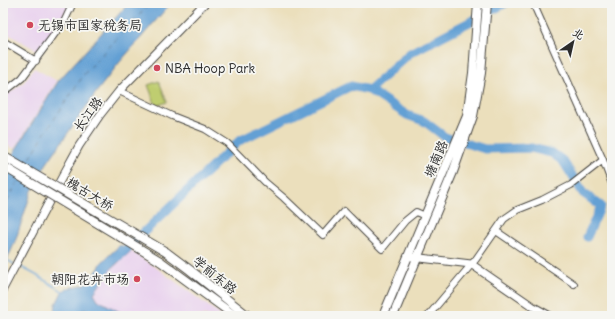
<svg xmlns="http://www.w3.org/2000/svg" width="615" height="319" viewBox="0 0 615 319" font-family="Delius,'LXGW WenKai TC',sans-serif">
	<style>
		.built { fill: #e9d2ee }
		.green { fill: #bfcd6f; stroke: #757c4d }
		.water { fill: #64a0d4; stroke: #486680 }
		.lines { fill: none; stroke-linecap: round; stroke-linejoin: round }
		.stream { stroke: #64a0d4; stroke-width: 1.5 }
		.river { stroke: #64a0d4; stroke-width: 9 }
		.ferry { stroke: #425a6f; stroke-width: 1; stroke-dasharray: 5 4; stroke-linecap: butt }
		.minor-casing { stroke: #484641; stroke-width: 8 }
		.tertiary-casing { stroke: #484641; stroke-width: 9 }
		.secondary-casing { stroke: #484641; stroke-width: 10 }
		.minor { stroke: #fff; stroke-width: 6 }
		.tertiary { stroke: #fff; stroke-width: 7 }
		.secondary { stroke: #fff; stroke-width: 8 }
		.secondary-bridge-casing { stroke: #484641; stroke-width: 10; stroke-linecap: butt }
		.secondary-bridge { stroke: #fff; stroke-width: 8 }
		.poi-dot { fill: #d1495b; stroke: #f6f6f2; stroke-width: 1.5 }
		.labels { text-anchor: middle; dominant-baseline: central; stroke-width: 3.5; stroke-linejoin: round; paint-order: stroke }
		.poi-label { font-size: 13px; fill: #2b2b2b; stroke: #f6f6f2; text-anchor: start }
		.street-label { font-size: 13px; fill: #2b2b2b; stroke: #f6f6f2 }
	</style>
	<rect width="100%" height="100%" fill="#f6f6f2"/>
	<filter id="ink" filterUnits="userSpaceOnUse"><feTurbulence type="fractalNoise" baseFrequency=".025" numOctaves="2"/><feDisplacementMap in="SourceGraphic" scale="8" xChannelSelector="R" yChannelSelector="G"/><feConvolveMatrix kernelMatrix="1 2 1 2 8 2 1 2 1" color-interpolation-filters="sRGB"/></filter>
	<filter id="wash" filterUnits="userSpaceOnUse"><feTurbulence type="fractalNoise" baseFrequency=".012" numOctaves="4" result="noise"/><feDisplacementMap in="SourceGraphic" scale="16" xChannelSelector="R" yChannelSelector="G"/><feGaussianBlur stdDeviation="0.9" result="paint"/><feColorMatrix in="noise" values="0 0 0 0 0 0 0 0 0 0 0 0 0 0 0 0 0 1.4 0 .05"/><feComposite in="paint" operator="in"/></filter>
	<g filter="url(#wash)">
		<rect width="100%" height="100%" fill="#ebdfbc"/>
		<path class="built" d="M 3,3 L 70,3 L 62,19 L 38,51 L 3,31 Z
			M 34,68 L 57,81 L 15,149 L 3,143 L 3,98 L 24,82 Z
			M 131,251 L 154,266 L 222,316 L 127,316 L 98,300 L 94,293 L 95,290 L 111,269 Z"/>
		<path class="green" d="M 159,81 L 167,102 L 156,106 L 148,85 Z"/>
		<path class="water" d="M 129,3 L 171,3 L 119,63 L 95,94 L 45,166 L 31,193 L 15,242 L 3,269 L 3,170 L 59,80 Z
			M 120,245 L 131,251 L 111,269 L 94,293 L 98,300 L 127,316 L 99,316 L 86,309 L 79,312 L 76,316 L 54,316 L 56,304 L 62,292 L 66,289 L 82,285 L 89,281 L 99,268 L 101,263 Z"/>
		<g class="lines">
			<path class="stream" d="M 3,258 L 14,264
				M 17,265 L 36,275 L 64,292"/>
			<path class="river" d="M 369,90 L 407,115 L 424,121 L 445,137 L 485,149 L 531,148 L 552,153 L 563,161 L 583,193 L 601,206 L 587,237
				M 118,257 L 239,141 L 351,86 L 369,90 L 410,53 L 506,3"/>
			<path class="ferry" d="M 26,166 L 43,136 L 85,73 L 150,3
				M 3,210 L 19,179"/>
		</g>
	</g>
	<g filter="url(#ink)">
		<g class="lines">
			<defs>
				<path id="minor" d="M 533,3 L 603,160 L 612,184
					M 3,41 L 36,61
					M 119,91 L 172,116 L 205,129 L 227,143 L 265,182 L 284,198 L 323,235 L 344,211 L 382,249 L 405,221 L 416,212 L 425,216
					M 3,93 L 22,78 L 65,20 L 73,3
					M 496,231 L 574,284
					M 428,316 L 476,259 L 504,219 L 517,210 L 542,200 L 571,185 L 603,160"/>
				<path id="tertiary" d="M 412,257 L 471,264 L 532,306 L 550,316
					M 3,289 L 61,179 L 79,146 L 100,115 L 119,91 L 205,3"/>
				<path id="secondary" d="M 166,252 L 190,270 L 248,316
					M 160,261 L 235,316
					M 383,316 L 467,116 L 473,73 L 478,3
					M 393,316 L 453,172 L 473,116 L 481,73 L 487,3"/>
			</defs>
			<use href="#minor" class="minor-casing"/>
			<use href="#tertiary" class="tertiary-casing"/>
			<use href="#secondary" class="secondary-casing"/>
			<use href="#minor" class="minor"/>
			<use href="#tertiary" class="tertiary"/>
			<use href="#secondary" class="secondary"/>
			<defs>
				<path id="secondary-bridge" d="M 3,156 L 166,252
					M 3,166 L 160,261"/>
			</defs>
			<use href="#secondary-bridge" class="secondary-bridge-casing"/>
			<use href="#secondary-bridge" class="secondary-bridge"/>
		</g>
	</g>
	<g class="poi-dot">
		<circle cx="30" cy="25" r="4"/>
		<circle cx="157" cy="68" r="4"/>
		<circle cx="137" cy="279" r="4"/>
	</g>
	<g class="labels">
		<g class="poi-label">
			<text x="38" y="25">无锡市国家税务局</text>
			<text x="165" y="68">NBA Hoop Park</text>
			<text x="129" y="279" text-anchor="end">朝阳花卉市场</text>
		</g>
		<g class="street-label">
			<text transform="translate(88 114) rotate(-54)">长江路</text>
			<text transform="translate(436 159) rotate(-67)">塘南路</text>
			<text transform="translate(90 194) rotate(31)">槐古大桥</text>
			<text transform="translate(215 275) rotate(39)">学前东路</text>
		</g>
	</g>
	<rect width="615" height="319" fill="none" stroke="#f6f6f2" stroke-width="16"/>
	<g transform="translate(573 42) rotate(34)" stroke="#f6f6f2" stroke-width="3" paint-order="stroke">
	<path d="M0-3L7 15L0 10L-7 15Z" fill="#2b2b2b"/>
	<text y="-6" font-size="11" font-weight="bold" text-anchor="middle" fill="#2b2b2b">北</text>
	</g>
</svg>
